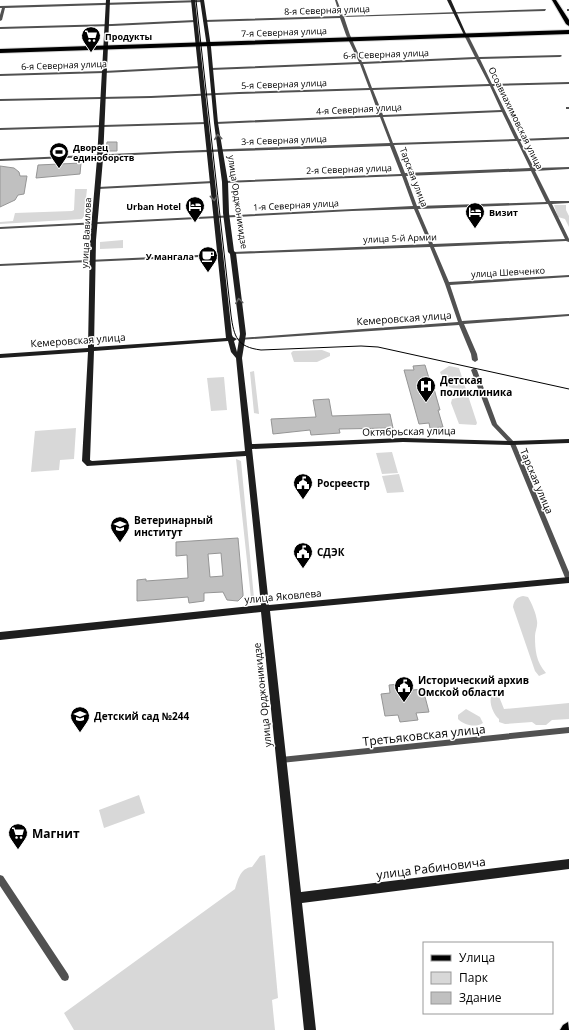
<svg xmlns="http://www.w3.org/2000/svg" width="569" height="1030" viewBox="0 0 569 1030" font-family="'Open Sans',sans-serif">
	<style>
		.green { fill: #d8d8d8 }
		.building { fill: #c0c0c0; stroke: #959595; fill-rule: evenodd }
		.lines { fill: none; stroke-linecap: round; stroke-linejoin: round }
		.primary-casing { stroke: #dbdbdb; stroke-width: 2 }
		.street { fill: #515151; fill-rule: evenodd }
		.secondary { fill: #1e1e1e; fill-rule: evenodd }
		.primary { fill: #000; fill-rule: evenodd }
		.tram { stroke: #000; stroke-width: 1 }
		.oneway { stroke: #626262 }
		.labels { text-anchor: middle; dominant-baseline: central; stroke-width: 3; stroke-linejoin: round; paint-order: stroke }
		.far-street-label { font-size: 9px; fill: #000; stroke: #fff }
		.far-poi-label { font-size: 9px; font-weight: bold; fill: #000; stroke: #fff; text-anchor: start }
		.street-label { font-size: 10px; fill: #000; stroke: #fff }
		.poi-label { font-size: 10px; font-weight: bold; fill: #000; stroke: #fff; text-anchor: start }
		.near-street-label { font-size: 12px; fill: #000; stroke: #fff }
		.near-poi-label { font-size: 12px; font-weight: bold; fill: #000; stroke: #fff; text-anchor: start }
	</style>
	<rect width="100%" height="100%" fill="#fff"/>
	<path class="green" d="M 75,189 L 87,189 L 84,216 L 82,219 L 0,224 L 0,222 L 13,221 L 15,213 L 72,211 L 74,210 Z
		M 554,205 L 566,205 L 566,210 L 569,216 L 569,227 L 565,219 L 558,217 Z
		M 123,240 L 123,248 L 100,249 L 100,242 Z
		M 322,350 L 330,353 L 330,356 L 317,362 L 294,362 L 291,353 L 293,351 Z
		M 449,366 L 459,368 L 477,423 L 476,425 L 459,424 L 451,403 L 452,399 L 462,397 L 459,389 C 445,388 445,384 440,372 Z
		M 254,371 L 259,414 L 254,413 L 250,372 Z
		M 224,377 L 227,410 L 211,411 L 207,378 Z
		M 76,428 L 74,459 L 60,460 L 59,470 L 31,472 L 35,431 Z
		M 392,452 L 398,473 L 382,474 L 376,453 Z
		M 236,459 L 241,461 L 254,598 L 251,598 Z
		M 399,474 L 404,492 L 387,493 L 382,476 Z
		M 523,596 L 528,597 C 532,604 536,613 537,621 C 538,626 535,631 535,636 C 535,650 536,662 546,673 L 539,676 L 535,671 L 513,607 C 514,600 517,597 523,596 Z
		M 498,694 L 504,709 L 569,703 L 569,719 L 552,720 L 546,725 L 536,725 L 532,722 L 505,724 L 499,722 L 499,719 C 494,715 489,704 491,697 Z
		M 466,709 L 480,717 L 483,723 C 475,728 464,725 458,719 L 458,715 Z
		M 139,795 L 145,813 L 104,828 L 99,810 Z
		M 265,855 L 278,998 L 272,1000 L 275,1030 L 74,1030 L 64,1013 L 235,889 C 238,880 240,868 252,867 L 260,856 Z"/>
	<path class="building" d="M 107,142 L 117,142 L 117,151 L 106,151 Z
		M 81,163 L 80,174 L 36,178 L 38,165 Z
		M 0,166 L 14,168 L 19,172 L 20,176 L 27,176 L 24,194 L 18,195 L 15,200 L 0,207 Z
		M 425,365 L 431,385 L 433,385 L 436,396 L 440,410 L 438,410 L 443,427 L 430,428 L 429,423 L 419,424 L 404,370 L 414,370 L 413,366 Z
		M 329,399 L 332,416 L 390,414 L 393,428 L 339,429 L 340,433 L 311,435 L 310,430 L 273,434 L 271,419 L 316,417 L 313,400 Z
		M 238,538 L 243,594 L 243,596 L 238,601 L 227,600 L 223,592 L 204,593 L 204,601 L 189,603 L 188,597 L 137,601 L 137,580 L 146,579 L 146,581 L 188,578 L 187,555 L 176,556 L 176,542 ZM 221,553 L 223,576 L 210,577 L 208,554 Z
		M 412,683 L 413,690 L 423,689 L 429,712 L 416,713 L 418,720 L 400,722 L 398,715 L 385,716 L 381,694 L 390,693 L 389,685 Z"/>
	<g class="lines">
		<defs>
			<path id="primary" d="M 552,0 L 556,0 L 569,20 L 569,26 L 566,24 Z
				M 569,30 L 569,34 L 0,53 L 0,49 Z
				M 568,1022 L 569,1030 L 560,1030 L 563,1025 Z"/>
		</defs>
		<use href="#primary" class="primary-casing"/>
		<path class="street" d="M 202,0 L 203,2 L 5,8 L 2,20 L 0,21 L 0,15 L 2,8 L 0,8 L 0,6 Z
			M 335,0 L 337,0 L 343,16 L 546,9 L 545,11 L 344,17 L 350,35 L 362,62 L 475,57 L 464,35 L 466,34 L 468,35 L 479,57 L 561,55 L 562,56 L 560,57 L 480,59 L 492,84 L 569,82 L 569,84 L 493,86 L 519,139 L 569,137 L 569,139 L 520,141 L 534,168 L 569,167 L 569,169 L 535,171 L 550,201 L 569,201 L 569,203 L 552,204 L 569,239 L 569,242 L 566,241 L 434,247 L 449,282 L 569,275 L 569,277 L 450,285 L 462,321 L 569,314 L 569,316 L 464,324 L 477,354 L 478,360 L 475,362 L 472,360 L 471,354 L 459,325 L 238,340 L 238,339 L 240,338 L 458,322 L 445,284 L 430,247 L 233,254 L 231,253 L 233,252 L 429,244 L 414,209 L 352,211 L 0,229 L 0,227 L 413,206 L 402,176 L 225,183 L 223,182 L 225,181 L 401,174 L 390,146 L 177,153 L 0,161 L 0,159 L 177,151 L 390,143 L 380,117 L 216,124 L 214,123 L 216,122 L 379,115 L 370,90 L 239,94 L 151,98 L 0,101 L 0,99 L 151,96 L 239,92 L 369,88 L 360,64 L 211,70 L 209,69 L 211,68 L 359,62 L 346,35 L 340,18 L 205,22 L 203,21 L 205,20 L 340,16 ZM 476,59 L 489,84 L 372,88 L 363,64 ZM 490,86 L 501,110 L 383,115 L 373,90 ZM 502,112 L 515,139 L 393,143 L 383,117 ZM 517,141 L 530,168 L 405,173 L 394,145 ZM 531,171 L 546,202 L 417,206 L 406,176 ZM 548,204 L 565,239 L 433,244 L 418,209 Z
			M 567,9 L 569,9 L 569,11 L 567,11 Z
			M 195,20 L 196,22 L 112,26 L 0,29 L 0,27 L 112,24 Z
			M 200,66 L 202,67 L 201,68 L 104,73 L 0,76 L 0,74 L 104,71 Z
			M 566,107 L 569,107 L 569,109 L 566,109 Z
			M 207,122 L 208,123 L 206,124 L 0,130 L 0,128 Z
			M 213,181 L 214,181 L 214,183 L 98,189 L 96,188 L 98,187 Z
			M 220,254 L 222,255 L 222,256 L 0,266 L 0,264 Z
			M 474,368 L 477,370 L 497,424 L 515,443 L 569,572 L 569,582 L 567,582 L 566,580 L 510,444 L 492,425 L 471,370 Z
			M 569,727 L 569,733 L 281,763 L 278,762 L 277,760 L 278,758 L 281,757 Z
			M 0,875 L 3,876 L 68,974 L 69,977 L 68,980 L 65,981 L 62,980 L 0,886 Z"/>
		<path class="secondary" d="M 106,0 L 110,0 L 103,159 L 96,240 L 94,347 L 226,338 L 191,0 L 195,0 L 232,335 L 233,337 L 237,339 L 234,341 L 237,352 L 240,334 L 230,254 L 228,252 L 223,213 L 222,182 L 214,123 L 207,47 L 200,0 L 204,0 L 211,47 L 218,123 L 228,182 L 229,213 L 234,251 L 236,253 L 246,334 L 242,358 L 252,444 L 403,438 L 512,441 L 569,439 L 569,443 L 512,445 L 403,442 L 252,449 L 269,605 L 569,577 L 569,583 L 270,611 L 301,892 L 569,859 L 569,869 L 302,903 L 316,1030 L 304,1030 L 261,612 L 0,640 L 0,632 L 261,605 L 246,456 L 87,466 L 82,461 L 88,352 L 0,358 L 0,354 L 88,348 L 90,240 L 97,159 ZM 228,341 L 231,352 L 236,358 L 245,451 L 92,461 L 90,460 L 94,351 Z
			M 447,0 L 451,0 L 467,36 L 464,35 Z"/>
		<use href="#primary" class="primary"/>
		<path class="tram" d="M 196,0 L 231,315 C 234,337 237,347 261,350 L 361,346 L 378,347 L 569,389"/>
	</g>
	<defs><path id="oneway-chevron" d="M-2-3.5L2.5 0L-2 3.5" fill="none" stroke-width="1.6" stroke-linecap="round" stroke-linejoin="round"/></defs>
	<g class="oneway">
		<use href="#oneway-chevron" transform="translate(218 137) rotate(-97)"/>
		<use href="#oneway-chevron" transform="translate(214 198) rotate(84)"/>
		<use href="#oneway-chevron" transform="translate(239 301) rotate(-97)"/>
	</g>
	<defs>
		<symbol id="supermarket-pin" viewBox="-11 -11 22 30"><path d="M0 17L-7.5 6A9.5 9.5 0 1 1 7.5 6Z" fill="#000" stroke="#fff"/><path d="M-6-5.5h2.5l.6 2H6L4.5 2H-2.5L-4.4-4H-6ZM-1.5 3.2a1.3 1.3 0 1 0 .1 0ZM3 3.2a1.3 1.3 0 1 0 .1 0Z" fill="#fff"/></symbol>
		<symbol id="stadium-pin" viewBox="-11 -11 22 30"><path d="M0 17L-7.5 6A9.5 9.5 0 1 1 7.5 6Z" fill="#000" stroke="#fff"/><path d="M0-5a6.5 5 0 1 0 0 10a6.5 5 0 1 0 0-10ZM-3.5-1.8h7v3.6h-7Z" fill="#fff"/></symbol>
		<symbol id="hotel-pin" viewBox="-11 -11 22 30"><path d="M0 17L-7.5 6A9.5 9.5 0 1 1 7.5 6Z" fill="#000" stroke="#fff"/><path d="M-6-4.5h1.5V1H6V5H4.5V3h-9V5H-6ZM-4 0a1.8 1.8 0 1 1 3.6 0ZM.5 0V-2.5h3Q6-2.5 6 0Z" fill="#fff"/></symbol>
		<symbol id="cafe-pin" viewBox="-11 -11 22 30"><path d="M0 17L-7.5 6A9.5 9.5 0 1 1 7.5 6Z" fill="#000" stroke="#fff"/><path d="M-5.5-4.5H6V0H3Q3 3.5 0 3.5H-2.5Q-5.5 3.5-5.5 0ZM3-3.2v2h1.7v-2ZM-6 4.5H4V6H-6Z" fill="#fff"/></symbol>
		<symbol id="hospital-pin" viewBox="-11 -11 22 30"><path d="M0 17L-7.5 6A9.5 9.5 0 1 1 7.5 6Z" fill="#000" stroke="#fff"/><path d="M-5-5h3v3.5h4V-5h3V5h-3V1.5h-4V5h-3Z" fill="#fff"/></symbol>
		<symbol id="civic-pin" viewBox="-11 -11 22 30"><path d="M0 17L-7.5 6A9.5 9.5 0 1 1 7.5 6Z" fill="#000" stroke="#fff"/><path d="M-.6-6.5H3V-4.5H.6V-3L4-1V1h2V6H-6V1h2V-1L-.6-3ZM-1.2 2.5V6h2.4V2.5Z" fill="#fff"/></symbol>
		<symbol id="university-pin" viewBox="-11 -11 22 30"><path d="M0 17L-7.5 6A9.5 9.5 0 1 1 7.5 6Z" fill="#000" stroke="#fff"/><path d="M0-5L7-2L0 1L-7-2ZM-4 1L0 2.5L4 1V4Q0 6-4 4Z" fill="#fff"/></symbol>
		<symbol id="school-pin" viewBox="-11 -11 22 30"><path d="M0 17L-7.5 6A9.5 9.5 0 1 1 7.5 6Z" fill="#000" stroke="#fff"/><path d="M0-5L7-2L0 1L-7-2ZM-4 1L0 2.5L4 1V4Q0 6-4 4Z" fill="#fff"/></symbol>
	</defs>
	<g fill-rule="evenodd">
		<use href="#supermarket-pin" x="80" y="25" width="22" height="30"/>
		<use href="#stadium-pin" x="48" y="141" width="22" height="30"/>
		<use href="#hotel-pin" x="184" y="195" width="22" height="30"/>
		<use href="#hotel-pin" x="464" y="201" width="22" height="30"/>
		<use href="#cafe-pin" x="197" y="245" width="22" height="30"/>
		<use href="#hospital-pin" x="415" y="375" width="22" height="30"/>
		<use href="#civic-pin" x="292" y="472" width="22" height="30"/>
		<use href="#university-pin" x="109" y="515" width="22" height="30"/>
		<use href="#civic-pin" x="292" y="541" width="22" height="30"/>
		<use href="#civic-pin" x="393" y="675" width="22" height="30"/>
		<use href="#school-pin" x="69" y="705" width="22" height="30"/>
		<use href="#supermarket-pin" x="7" y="822" width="22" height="30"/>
	</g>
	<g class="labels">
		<g class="far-street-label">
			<text transform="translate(327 10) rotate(-2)">8-я Северная улица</text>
			<text transform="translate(284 32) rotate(-2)">7-я Северная улица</text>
			<text transform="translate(386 54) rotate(-2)">6-я Северная улица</text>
			<text transform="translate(64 65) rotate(-2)">6-я Северная улица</text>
			<text transform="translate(284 84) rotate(-2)">5-я Северная улица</text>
			<text transform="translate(359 109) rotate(-3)">4-я Северная улица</text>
			<text transform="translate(516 118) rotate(64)">Осоавиахимовская улица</text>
			<text transform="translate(284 140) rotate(-2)">3-я Северная улица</text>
			<text transform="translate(349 169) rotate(-2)">2-я Северная улица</text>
			<text transform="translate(414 177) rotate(69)">Тарская улица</text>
			<text transform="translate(238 202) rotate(82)">улица Орджоникидзе</text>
			<text transform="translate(296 205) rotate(-3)">1-я Северная улица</text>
			<text transform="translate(86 233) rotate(-87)">улица Вавилова</text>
			<text transform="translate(400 238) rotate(-2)">улица 5-й Армии</text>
			<text transform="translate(508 272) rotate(-3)">улица Шевченко</text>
		</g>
		<g class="far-poi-label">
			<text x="105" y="36">Продукты</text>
			<text x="73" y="147">Дворец<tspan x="73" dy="10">единоборств</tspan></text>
			<text x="181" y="206" text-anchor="end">Urban Hotel</text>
			<text x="489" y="212">Визит</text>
			<text x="194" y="256" text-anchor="end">У мангала</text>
		</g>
		<g class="street-label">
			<text transform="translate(404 318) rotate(-4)">Кемеровская улица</text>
			<text transform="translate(78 340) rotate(-4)">Кемеровская улица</text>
			<text transform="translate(409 431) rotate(-1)">Октябрьская улица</text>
			<text transform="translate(537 481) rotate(67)">Тарская улица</text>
			<text transform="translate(283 596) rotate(-5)">улица Яковлева</text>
			<text transform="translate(262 695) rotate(-96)">улица Орджоникидзе</text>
		</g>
		<g class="poi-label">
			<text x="440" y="380">Детская<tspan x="440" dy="12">поликлиника</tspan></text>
			<text x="317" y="483">Росреестр</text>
			<text x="134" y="520">Ветеринарный<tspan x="134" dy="12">институт</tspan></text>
			<text x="317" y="552">СДЭК</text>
			<text x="418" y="680">Исторический архив<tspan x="418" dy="12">Омской области</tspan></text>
			<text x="94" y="716">Детский сад №244</text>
		</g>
		<g class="near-street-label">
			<text transform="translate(424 735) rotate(-6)">Третьяковская улица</text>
			<text transform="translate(431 868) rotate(-7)">улица Рабиновича</text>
		</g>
		<g class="near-poi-label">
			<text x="32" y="833">Магнит</text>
		</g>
	</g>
	<rect x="423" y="942" width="130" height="72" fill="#ffffff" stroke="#999999"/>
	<rect x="431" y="955" width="20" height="6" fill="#000000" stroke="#999999"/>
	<text x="459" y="962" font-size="12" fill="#000000">Улица</text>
	<rect x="431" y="972" width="20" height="12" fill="#d8d8d8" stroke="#999999"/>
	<text x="459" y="982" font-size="12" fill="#000000">Парк</text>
	<rect x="431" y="992" width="20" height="12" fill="#c0c0c0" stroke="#999999"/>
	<text x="459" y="1002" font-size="12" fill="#000000">Здание</text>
</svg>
